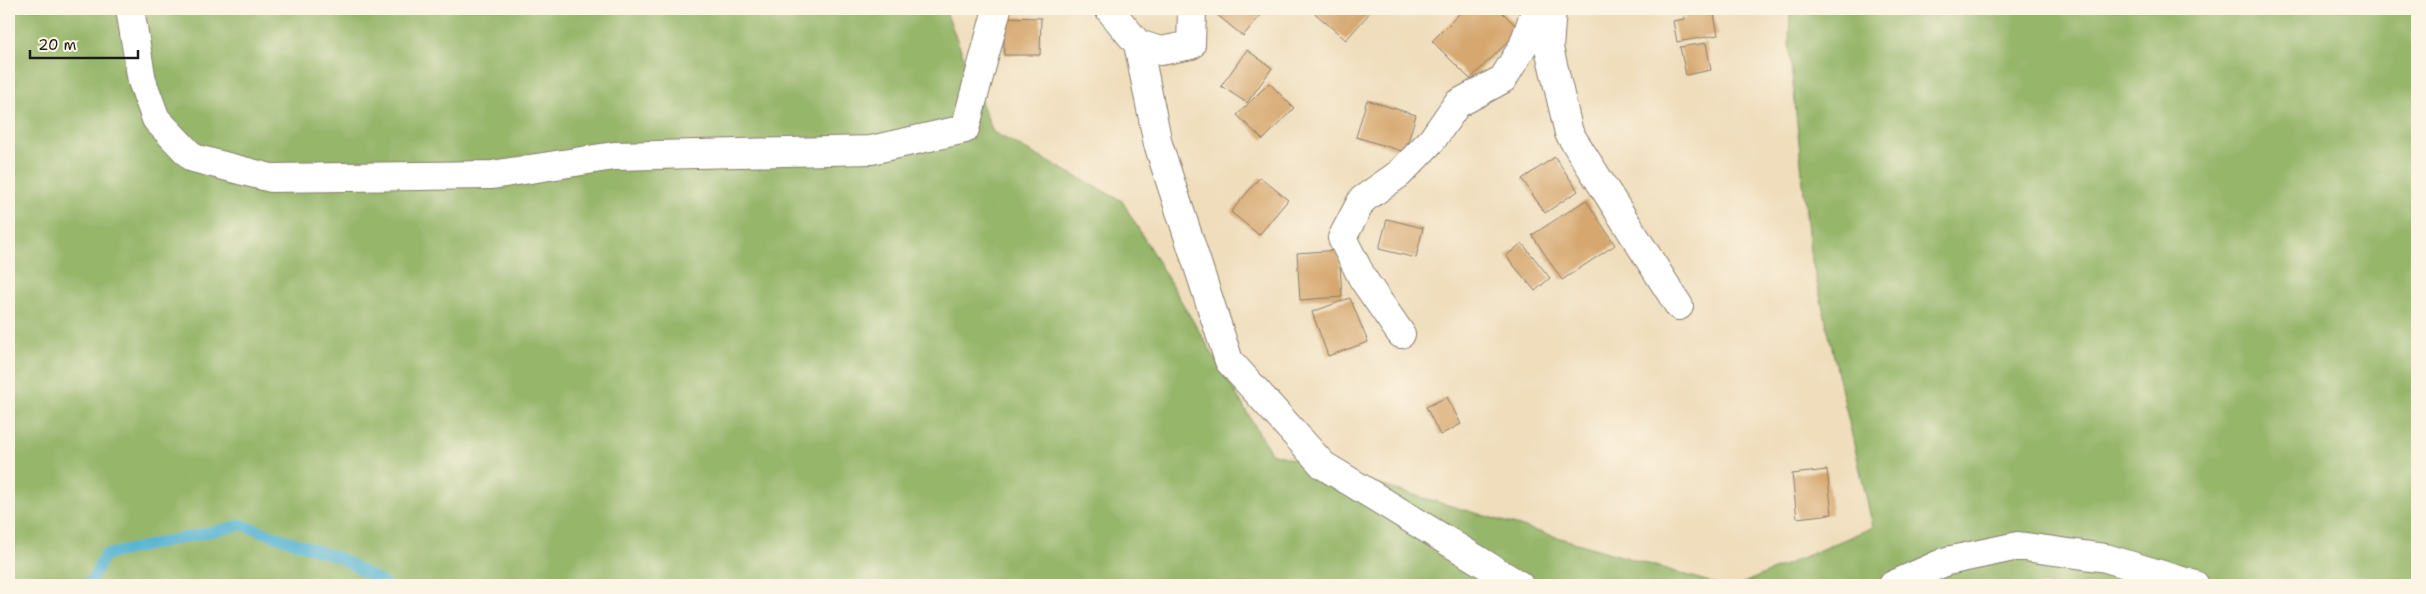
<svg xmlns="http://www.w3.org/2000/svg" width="2426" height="594" viewBox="0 0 2426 594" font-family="'Shantell Sans',sans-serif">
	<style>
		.forest { fill: #96b66a; stroke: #596943 }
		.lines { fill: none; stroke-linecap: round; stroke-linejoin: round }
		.stream { stroke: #55b3d3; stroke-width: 11 }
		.building { fill: #d6a76e }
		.minor-casing { stroke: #867c6c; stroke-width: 30 }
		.minor { stroke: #fff; stroke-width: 28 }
	</style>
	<rect width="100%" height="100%" fill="#fcf5e5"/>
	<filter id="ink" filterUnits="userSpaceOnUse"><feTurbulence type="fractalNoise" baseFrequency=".02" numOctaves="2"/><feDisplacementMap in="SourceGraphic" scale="10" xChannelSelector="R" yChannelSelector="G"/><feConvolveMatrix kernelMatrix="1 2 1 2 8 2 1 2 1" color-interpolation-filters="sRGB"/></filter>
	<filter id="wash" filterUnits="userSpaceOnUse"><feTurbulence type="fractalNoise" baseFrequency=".0096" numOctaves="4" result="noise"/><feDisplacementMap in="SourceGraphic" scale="20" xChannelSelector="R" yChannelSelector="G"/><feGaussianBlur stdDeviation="1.12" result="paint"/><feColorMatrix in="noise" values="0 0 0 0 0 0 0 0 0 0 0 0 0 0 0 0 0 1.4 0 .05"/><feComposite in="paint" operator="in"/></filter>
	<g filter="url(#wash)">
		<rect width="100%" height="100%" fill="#efddbb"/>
		<path class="forest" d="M 9,9 L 945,9 L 993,132 L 1122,201 L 1271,453 L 1720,585 L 9,585 Z
			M 1790,9 L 2417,9 L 2417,585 L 1739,585 L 1873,527 L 1810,252 L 1789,44 Z"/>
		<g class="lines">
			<path class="stream" d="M 89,585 L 105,555 L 242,525 L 340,558 L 387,585"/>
		</g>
		<g id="blocks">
			<path class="building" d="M 1210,9 L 1266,9 L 1243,36 Z
				M 1310,9 L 1373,9 L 1346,40 Z
				M 1464,9 L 1499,9 L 1520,30 L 1470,79 L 1432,41 Z
				M 1693,9 L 1713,9 L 1718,35 L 1677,42 L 1673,21 L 1685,19 L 1684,10 Z
				M 1004,17 L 1041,18 L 1040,55 L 1004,55 Z
				M 1706,43 L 1711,70 L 1686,75 L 1680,47 Z
				M 1247,50 L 1272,68 L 1247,103 L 1221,86 Z
				M 1269,83 L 1294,108 L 1263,140 L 1237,115 Z
				M 1367,100 L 1416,115 L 1405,152 L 1356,137 Z
				M 1555,157 L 1578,191 L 1545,213 L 1522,179 Z
				M 1260,177 L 1288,200 L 1259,235 L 1231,212 Z
				M 1586,200 L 1615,245 L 1562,280 L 1532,235 Z
				M 1387,219 L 1423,228 L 1416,258 L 1379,249 Z
				M 1522,243 L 1550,278 L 1535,291 L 1506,256 Z
				M 1339,250 L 1342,297 L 1300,300 L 1297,253 Z
				M 1350,298 L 1368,342 L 1328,356 L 1312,312 Z
				M 1447,397 L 1461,424 L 1440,435 L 1426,407 Z
				M 1827,470 L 1832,514 L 1797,518 L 1792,474 Z"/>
		</g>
	</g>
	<g filter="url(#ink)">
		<use href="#blocks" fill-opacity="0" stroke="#867c6c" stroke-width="1"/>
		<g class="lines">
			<defs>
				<path id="minor" d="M 130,9 L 142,81 L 156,119 L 193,158 L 271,178 L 492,175 L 614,156 L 871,150 L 965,129 L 997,9
					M 1109,9 L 1138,44 L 1158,144 L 1229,361 L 1323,465 L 1519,585
					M 1552,9 L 1549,48 L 1569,133 L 1679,306
					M 1138,44 L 1161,51 L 1191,45 L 1192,10
					M 1401,334 L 1363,279 L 1342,238 L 1362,200 L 1399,174 L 1432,140 L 1457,104 L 1503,79 L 1523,46 L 1536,9
					M 1893,585 L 1947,561 L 2018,546 L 2106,558 L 2195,585"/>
			</defs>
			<use href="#minor" class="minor-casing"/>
			<use href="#minor" class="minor"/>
		</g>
	</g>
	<rect width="2426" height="594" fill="none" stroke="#fcf5e5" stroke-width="30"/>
	<path d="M30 50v8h108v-8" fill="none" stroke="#1c1c1c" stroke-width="2.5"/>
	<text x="38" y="50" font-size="15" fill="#1c1c1c" stroke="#fcf5e5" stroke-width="4" paint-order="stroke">20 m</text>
</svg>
